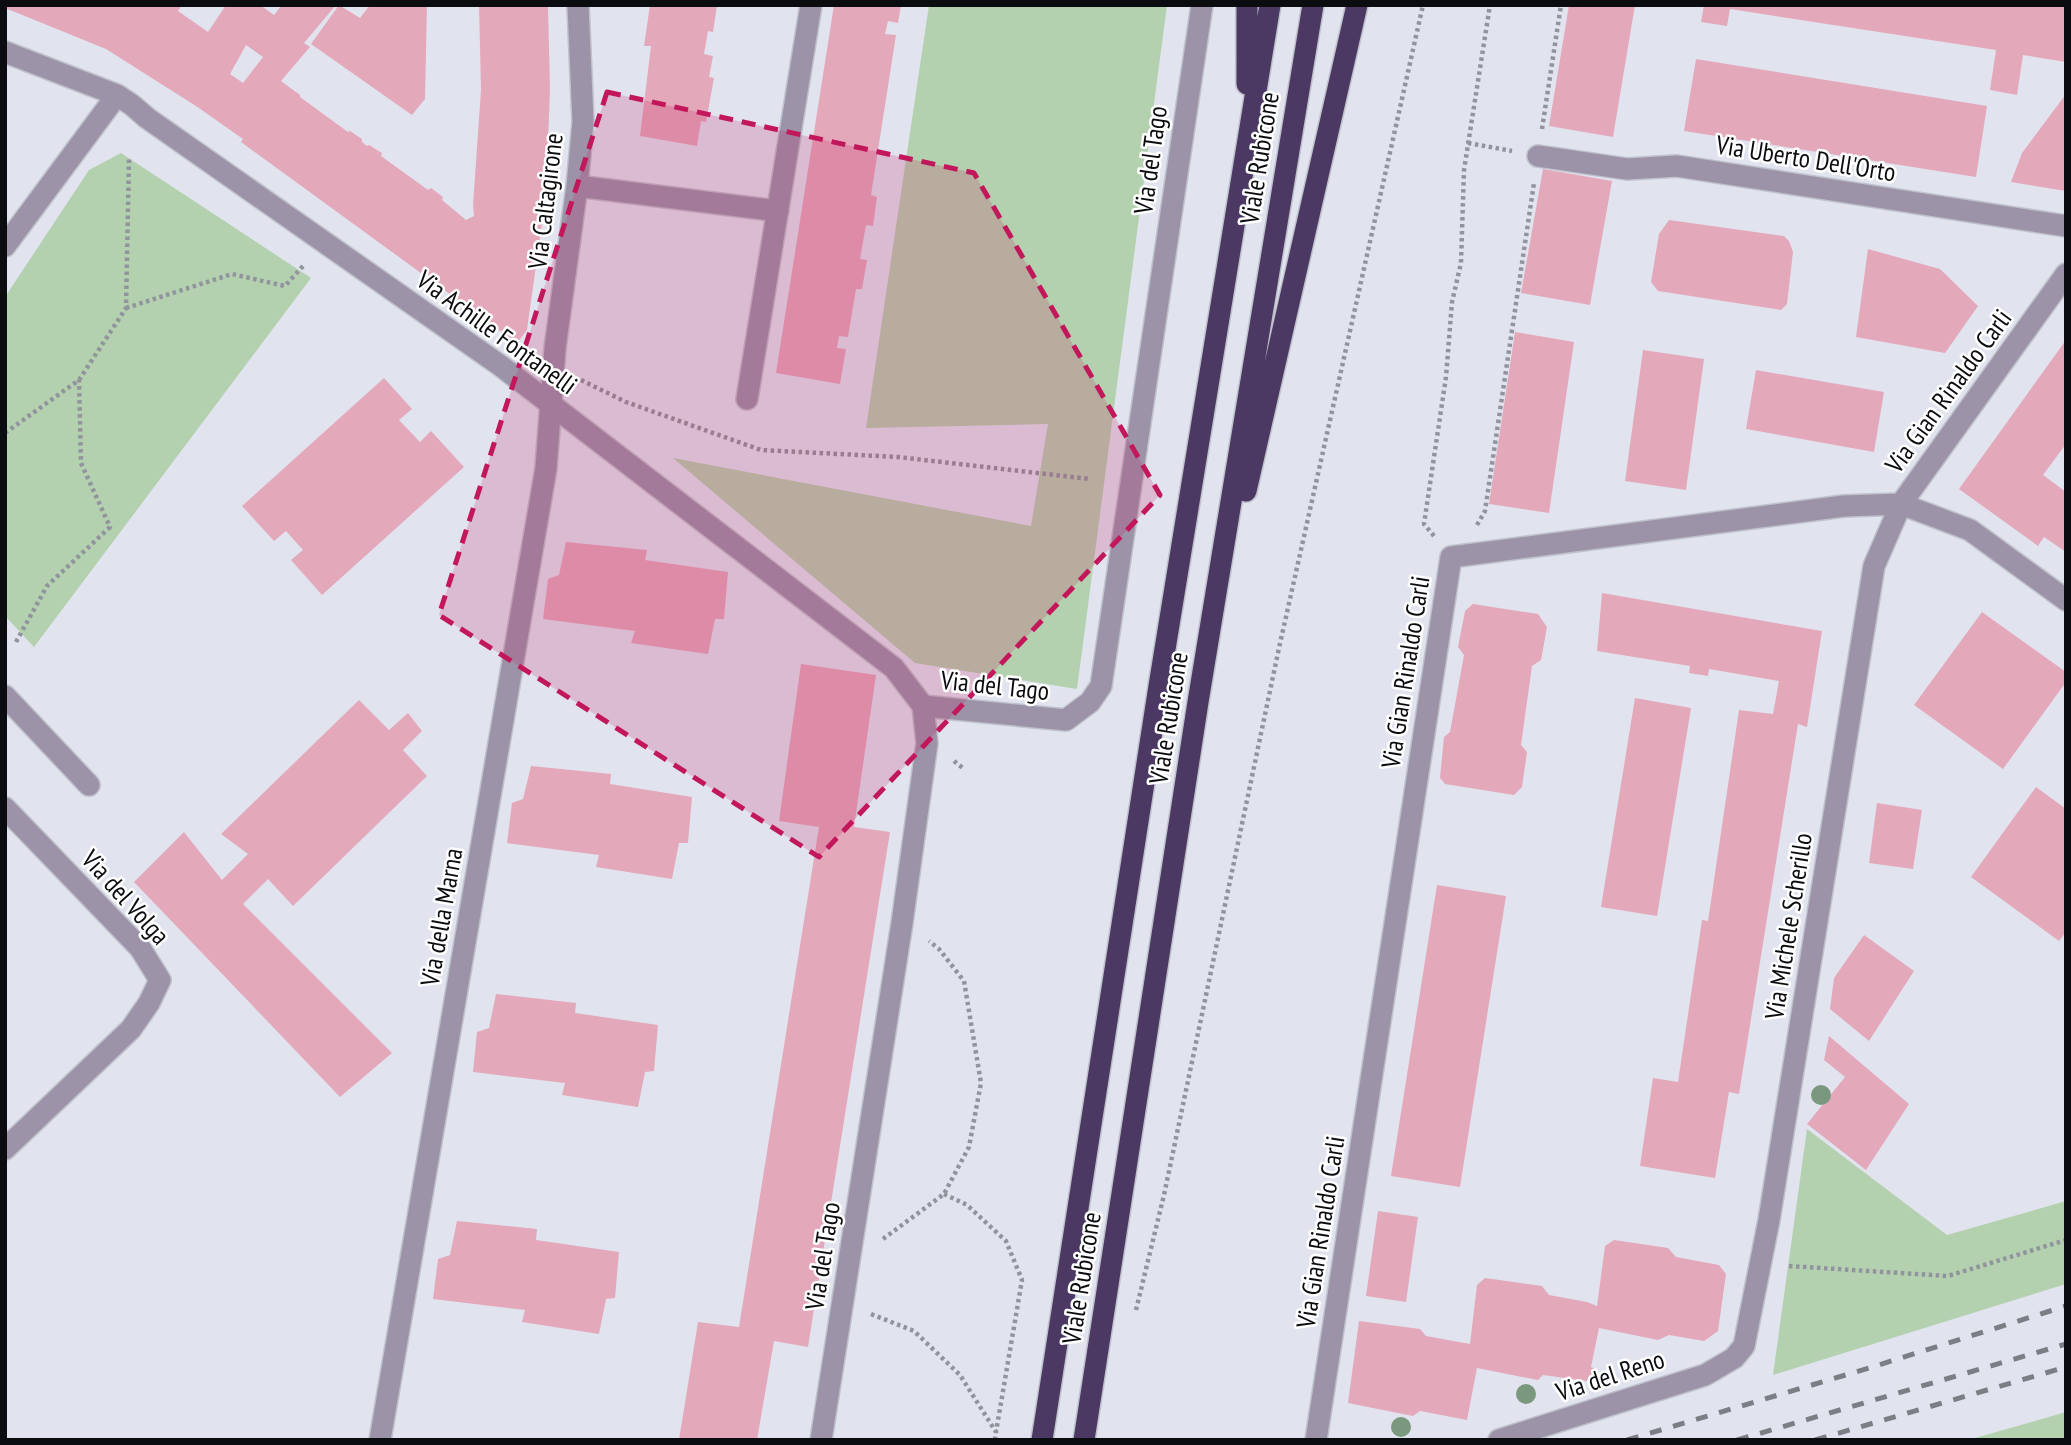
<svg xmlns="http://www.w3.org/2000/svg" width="2071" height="1445" viewBox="0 0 2071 1445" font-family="'PT Sans Narrow',sans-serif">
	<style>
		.green { fill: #b4d1af }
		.building { fill: #e4a8bb; fill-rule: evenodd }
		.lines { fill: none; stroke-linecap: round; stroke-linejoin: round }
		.minor-casing { stroke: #bfc1cb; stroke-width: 24 }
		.highway-casing { stroke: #bfc1cb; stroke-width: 24 }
		.path { stroke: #92949d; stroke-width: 4.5; stroke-dasharray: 3.5 3.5; stroke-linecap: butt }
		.minor { stroke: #9c93a9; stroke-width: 21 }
		.highway { stroke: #4b3964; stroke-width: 21 }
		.rail { stroke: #7c7e86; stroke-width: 5; stroke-dasharray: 12 12; stroke-linecap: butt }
		.tree { fill: #7a987d }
		.marked { fill: #c2185b; fill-opacity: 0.2; stroke: #c2185b; stroke-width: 5; stroke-dasharray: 14 9; stroke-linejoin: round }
		.labels { text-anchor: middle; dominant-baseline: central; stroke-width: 5; stroke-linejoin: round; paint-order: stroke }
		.street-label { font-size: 26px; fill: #0b0c10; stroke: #fff }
	</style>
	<rect width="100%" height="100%" fill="#e1e4ef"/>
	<path class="green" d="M 929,5 L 1167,5 L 1077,689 L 915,663 L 673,458 L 1031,526 L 1048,424 L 866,428 Z
		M 121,153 L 311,278 L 34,647 L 5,616 L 5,297 L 89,170 Z
		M 1807,1129 L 1947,1235 L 2066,1201 L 2066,1284 L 1773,1375 Z
		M 2066,1412 L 2066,1440 L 1968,1440 Z"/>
	<path class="building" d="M 5,5 L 182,5 L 178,11 L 208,32 L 226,5 L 260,5 L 274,15 L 282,5 L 336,5 L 304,43 L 310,47 L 281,81 L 300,95 L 300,97 L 348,132 L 350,131 L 362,139 L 362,142 L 367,146 L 369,145 L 382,153 L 381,156 L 428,190 L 431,188 L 443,197 L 442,200 L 466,220 L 474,216 L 473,205 L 481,90 L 479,5 L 548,5 L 550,89 L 546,194 L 527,330 L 517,343 L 241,142 L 243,139 L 196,106 L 106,49 L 5,8 ZM 246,45 L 263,57 L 243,83 L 230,74 Z
		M 339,5 L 360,18 L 370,5 L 427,5 L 425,99 L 412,115 L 311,44 Z
		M 650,5 L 717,5 L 713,32 L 708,31 L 704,54 L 713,56 L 709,77 L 714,78 L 706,122 L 701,121 L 697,146 L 640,136 L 651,46 L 644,46 Z
		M 834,5 L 901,5 L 898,23 L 888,21 L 885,34 L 896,35 L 871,195 L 877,197 L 873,226 L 866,225 L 860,259 L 867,260 L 862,289 L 856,289 L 848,337 L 839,336 L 837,348 L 846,349 L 840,384 L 776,373 Z
		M 1569,5 L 1635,5 L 1613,137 L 1549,126 Z
		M 1704,5 L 2066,5 L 2066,62 L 2023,55 L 2017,95 L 1990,90 L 1996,50 L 1730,9 L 1727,26 L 1701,22 Z
		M 1696,59 L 1987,106 L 1976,177 L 1684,131 Z
		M 2066,94 L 2066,191 L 2011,182 L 2022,153 Z
		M 1543,169 L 1612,181 L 1590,305 L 1521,293 Z
		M 1669,220 L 1784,236 L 1789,241 L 1793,252 L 1787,304 L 1781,310 L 1658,291 L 1651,282 L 1659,234 Z
		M 1868,249 L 1940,269 L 1978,306 L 1945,353 L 1856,337 Z
		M 1515,332 L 1574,342 L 1549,513 L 1489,504 Z
		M 2066,340 L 2066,444 L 2043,475 L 2066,492 L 2066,552 L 2044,537 L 2038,546 L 1959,489 Z
		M 1643,350 L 1704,359 L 1686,490 L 1625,481 Z
		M 1756,370 L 1884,392 L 1874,452 L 1746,429 Z
		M 384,378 L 412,409 L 399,420 L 420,442 L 431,431 L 464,467 L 322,595 L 291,560 L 303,550 L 286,531 L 274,541 L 242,506 Z
		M 566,542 L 647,550 L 645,560 L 728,572 L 724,619 L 715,619 L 708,654 L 631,643 L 635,631 L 543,619 L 548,579 L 559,575 Z
		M 1602,593 L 1822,631 L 1807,727 L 1798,724 L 1739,1094 L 1729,1092 L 1715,1178 L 1640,1166 L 1653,1078 L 1678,1082 L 1702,920 L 1708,921 L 1739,710 L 1773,714 L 1779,681 L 1709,669 L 1708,676 L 1689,673 L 1690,666 L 1597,651 Z
		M 1473,604 L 1538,614 L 1547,627 L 1541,660 L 1532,666 L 1521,745 L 1527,752 L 1522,787 L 1514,795 L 1445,784 L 1440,778 L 1444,737 L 1450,732 L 1464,655 L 1458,647 L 1465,611 Z
		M 1982,612 L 2066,672 L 2066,682 L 2003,769 L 1914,705 Z
		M 801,664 L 876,675 L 854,827 L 890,832 L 808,1347 L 774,1341 L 757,1440 L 679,1440 L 698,1322 L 739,1327 L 819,827 L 779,821 Z
		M 1635,698 L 1691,708 L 1657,916 L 1601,907 Z
		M 359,700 L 389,730 L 408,713 L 422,731 L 403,750 L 427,776 L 293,906 L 268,879 L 243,904 L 392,1053 L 340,1097 L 134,882 L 184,832 L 222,880 L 248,854 L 221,834 Z
		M 531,766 L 611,774 L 610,784 L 692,797 L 688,843 L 679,843 L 672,879 L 596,867 L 599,855 L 507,843 L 512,803 L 523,799 Z
		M 2036,787 L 2066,809 L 2066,932 L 2059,941 L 1971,877 Z
		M 1877,803 L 1922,810 L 1913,869 L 1869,863 Z
		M 1437,885 L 1506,896 L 1460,1187 L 1391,1176 Z
		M 1864,935 L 1914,971 L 1869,1041 L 1830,1009 L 1834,978 Z
		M 496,994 L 576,1003 L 575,1013 L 658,1025 L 654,1071 L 645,1072 L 638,1107 L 562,1095 L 565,1083 L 473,1072 L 477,1032 L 489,1028 Z
		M 1829,1036 L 1909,1104 L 1866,1170 L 1807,1124 L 1845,1077 L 1824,1060 Z
		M 1378,1211 L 1418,1217 L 1406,1302 L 1366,1296 Z
		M 457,1221 L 537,1229 L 536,1240 L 619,1252 L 615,1298 L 606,1299 L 599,1334 L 522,1322 L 525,1310 L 433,1299 L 438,1259 L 450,1255 Z
		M 1614,1240 L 1668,1248 L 1676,1257 L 1719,1265 L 1726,1274 L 1718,1331 L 1704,1341 L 1669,1335 L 1658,1340 L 1599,1328 L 1591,1367 L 1596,1369 L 1593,1382 L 1543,1375 L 1538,1380 L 1477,1368 L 1467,1420 L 1420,1411 L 1413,1416 L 1348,1403 L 1359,1321 L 1420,1329 L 1426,1336 L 1470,1344 L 1477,1285 L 1485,1278 L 1542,1286 L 1549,1295 L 1587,1302 L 1597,1306 L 1605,1246 Z"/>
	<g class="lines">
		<defs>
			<path id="minor" d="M 5,52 L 117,95 L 132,105 L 147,118 L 501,366 L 894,668 L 923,706
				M 1538,156 L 1627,169 L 1677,166 L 2066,226
				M 577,186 L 778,211
				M 5,246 L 117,95
				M 747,399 L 811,5
				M 5,696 L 89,785
				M 923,706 L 1066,720 L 1090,702 L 1101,686 L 1202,5
				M 5,808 L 140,948 L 160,980 L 149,1003 L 131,1029 L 5,1149
				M 380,1440 L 546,468 L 555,348 L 577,186 L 583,122 L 578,5
				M 821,1440 L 902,923 L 927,743 L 923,706
				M 1316,1440 L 1451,557 L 1844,506 L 1901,504 L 1970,530 L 2066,600
				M 1499,1440 L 1705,1375 L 1734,1358 L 1744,1346 L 1769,1220 L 1874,566 L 1901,504 L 2066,274"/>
			<path id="highway" d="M 1247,84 L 1247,5
				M 1246,491 L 1357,5
				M 1042,1440 L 1159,686 L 1270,5
				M 1084,1440 L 1198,702 L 1313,5"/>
		</defs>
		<use href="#minor" class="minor-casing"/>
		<use href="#highway" class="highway-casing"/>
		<path class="path" d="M 1542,129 L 1561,5
			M 1468,143 L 1512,151
			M 126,308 L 232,274 L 285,286 L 303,266
			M 581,380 L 626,402 L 761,450 L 898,457 L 1090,479
			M 5,433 L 79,380 L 126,308 L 129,158
			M 1477,525 L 1485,511 L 1534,183
			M 1434,536 L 1424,524 L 1446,377 L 1452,302 L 1461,263 L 1464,170 L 1490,5
			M 16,642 L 47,586 L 110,527 L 81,463 L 79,380
			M 954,761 L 964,769
			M 944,1194 L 967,1205 L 1006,1241 L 1022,1280 L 996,1432
			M 883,1239 L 944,1194 L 969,1147 L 981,1083 L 964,981 L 939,949 L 929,941
			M 1789,1266 L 1948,1276 L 2066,1240
			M 1136,1310 L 1164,1195 L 1279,648 L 1423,5
			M 871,1314 L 914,1331 L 960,1375 L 996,1432 L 995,1440"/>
		<use href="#minor" class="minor"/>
		<use href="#highway" class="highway"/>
		<path class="rail" d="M 1627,1440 L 1869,1368 L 2066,1306
			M 1737,1440 L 2066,1344
			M 1815,1440 L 2066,1367"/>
	</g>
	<g class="tree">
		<circle cx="1821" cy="1095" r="10"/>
		<circle cx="1526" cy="1394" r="10"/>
		<circle cx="1401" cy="1427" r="10"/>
	</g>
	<path class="marked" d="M 607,92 L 974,173 L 1160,495 L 819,857 L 439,615 Z"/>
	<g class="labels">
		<g class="street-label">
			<text transform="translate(1259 158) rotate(-81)">Viale Rubicone</text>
			<text transform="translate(1806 158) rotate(9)">Via Uberto Dell'Orto</text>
			<text transform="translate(1150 160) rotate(-82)">Via del Tago</text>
			<text transform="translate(545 201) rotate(-83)">Via Caltagirone</text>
			<text transform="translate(497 332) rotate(36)">Via Achille Fontanelli</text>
			<text transform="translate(1948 391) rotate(-54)">Via Gian Rinaldo Carli</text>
			<text transform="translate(1405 672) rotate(-81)">Via Gian Rinaldo Carli</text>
			<text transform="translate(995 685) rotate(6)">Via del Tago</text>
			<text transform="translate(1168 718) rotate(-81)">Viale Rubicone</text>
			<text transform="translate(126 897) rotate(48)">Via del Volga</text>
			<text transform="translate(441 917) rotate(-80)">Via della Marna</text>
			<text transform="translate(1788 926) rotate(-81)">Via Michele Scherillo</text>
			<text transform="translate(1320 1232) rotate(-81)">Via Gian Rinaldo Carli</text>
			<text transform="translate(822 1256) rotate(-81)">Via del Tago</text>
			<text transform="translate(1081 1278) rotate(-81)">Viale Rubicone</text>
			<text transform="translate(1610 1375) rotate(-18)">Via del Reno</text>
		</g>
	</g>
	<rect width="2071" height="1445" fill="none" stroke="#0b0c10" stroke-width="14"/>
</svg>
